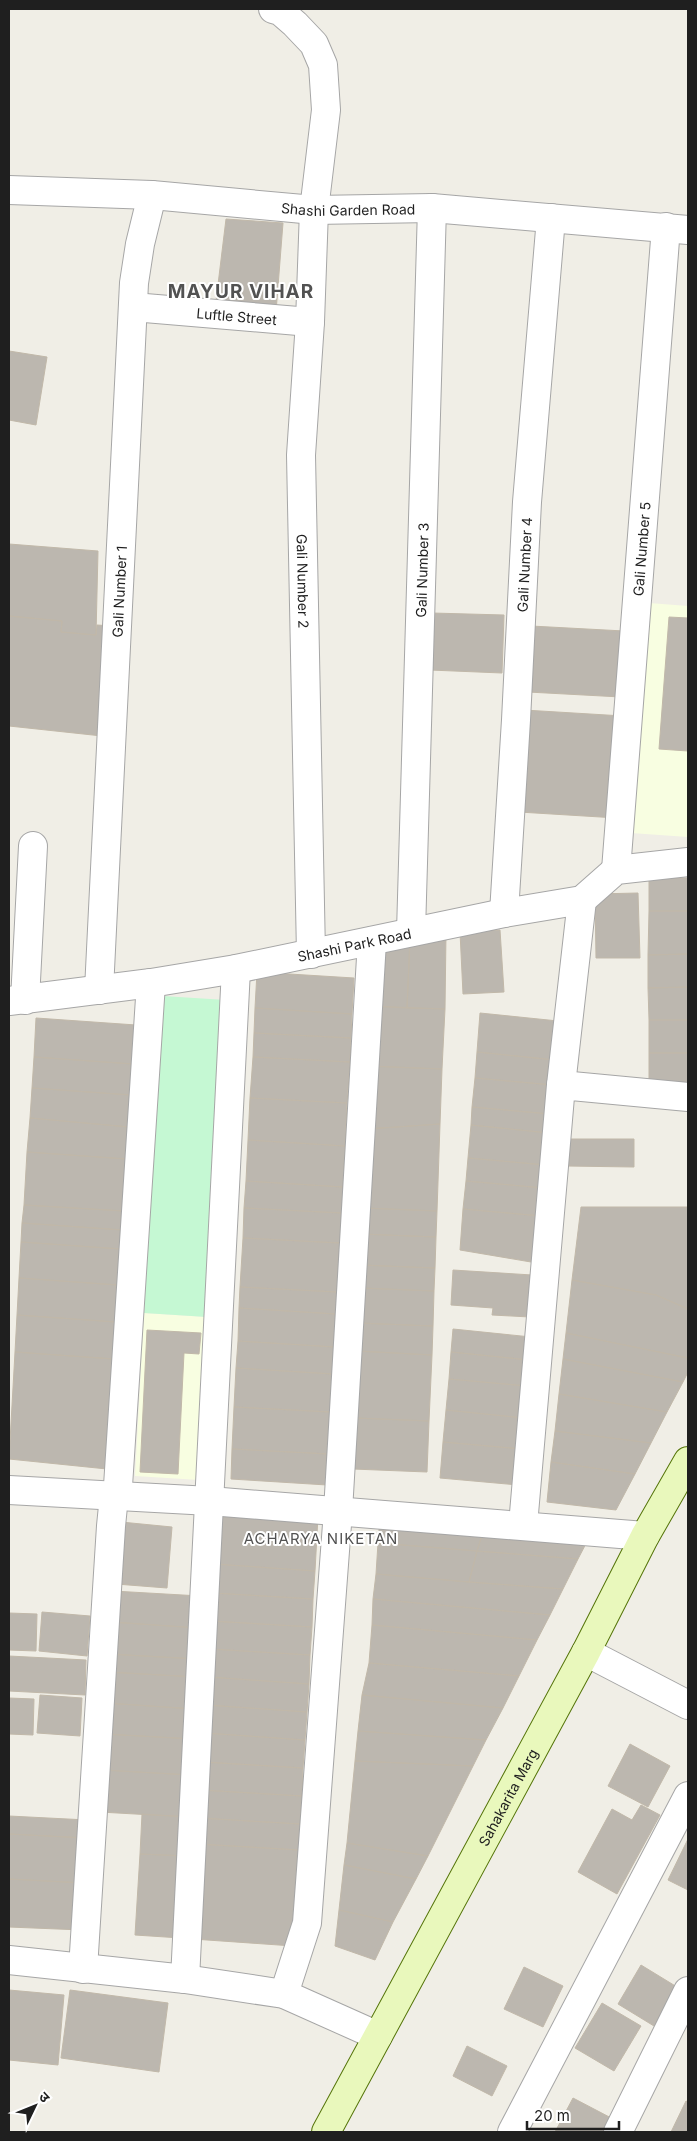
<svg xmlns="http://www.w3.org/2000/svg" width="697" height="2141" viewBox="0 0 697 2141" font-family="Inter,'Noto Sans Devanagari',sans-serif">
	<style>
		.education { fill: #f8fee1 }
		.park { fill: #c5f8d3 }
		.building { fill: #bcb7af; stroke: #c1b8a9 }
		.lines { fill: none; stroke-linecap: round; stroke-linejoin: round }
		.street-casing { stroke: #a6a6a6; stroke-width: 30 }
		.secondary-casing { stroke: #547408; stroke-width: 30 }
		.street { stroke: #fff; stroke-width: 28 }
		.secondary { stroke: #e9f8bc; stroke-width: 28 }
		.labels { text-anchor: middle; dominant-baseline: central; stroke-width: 4; stroke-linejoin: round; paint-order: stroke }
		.street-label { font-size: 14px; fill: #1f1f1f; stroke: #fff }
		.neighbourhood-label { font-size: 15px; letter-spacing: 1px; fill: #525252; stroke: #fff }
		.district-label { font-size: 19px; font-weight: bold; letter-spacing: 1px; fill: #525252; stroke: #fff }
	</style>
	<rect width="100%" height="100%" fill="#f0eee6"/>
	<path class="education" d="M 649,603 L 688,606 L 688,837 L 631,833 Z
		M 144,1313 L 207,1317 L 199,1480 L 135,1476 Z"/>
	<path class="park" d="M 163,996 L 226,1000 L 207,1317 L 144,1313 Z"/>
	<path class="building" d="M 226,219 L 283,223 L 276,312 L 215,309 Z
		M 9,351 L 47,357 L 36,425 L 9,420 Z
		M 9,544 L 98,551 L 96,635 L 61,632 L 62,621 L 9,616 Z
		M 432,613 L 504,615 L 502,673 L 430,670 Z
		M 9,616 L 62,621 L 61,632 L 96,635 L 97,625 L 112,626 L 102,736 L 9,726 Z
		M 669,617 L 688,618 L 688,751 L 659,749 Z
		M 531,626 L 624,631 L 621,697 L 528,692 Z
		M 524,710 L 623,716 L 617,818 L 519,812 Z
		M 649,878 L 688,878 L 688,911 L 649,911 Z
		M 638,893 L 640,958 L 596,958 L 595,894 Z
		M 649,911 L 688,911 L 688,954 L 648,955 Z
		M 500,930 L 504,992 L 463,994 L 460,932 Z
		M 446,933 L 445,1009 L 407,1008 L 410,939 Z
		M 410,939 L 407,1008 L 370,1006 L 373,945 Z
		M 688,954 L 688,987 L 648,988 L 648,955 Z
		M 257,972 L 354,978 L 352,1014 L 255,1008 Z
		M 688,987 L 688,1020 L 649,1020 L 648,988 Z
		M 370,1006 L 445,1009 L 442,1069 L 368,1066 Z
		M 255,1008 L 352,1014 L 351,1038 L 254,1033 Z
		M 480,1013 L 558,1021 L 555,1060 L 477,1052 Z
		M 36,1018 L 136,1025 L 133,1064 L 34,1057 Z
		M 649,1020 L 688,1020 L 688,1053 L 649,1053 Z
		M 254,1033 L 351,1038 L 350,1062 L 253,1057 Z
		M 477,1052 L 555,1060 L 553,1085 L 475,1078 Z
		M 649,1053 L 688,1053 L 688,1086 L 649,1086 Z
		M 34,1057 L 133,1064 L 131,1095 L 32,1088 Z
		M 253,1057 L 350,1062 L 347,1103 L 250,1098 Z
		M 368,1066 L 442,1069 L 440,1124 L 367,1129 Z
		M 475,1078 L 553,1085 L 550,1114 L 472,1107 Z
		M 32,1088 L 131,1095 L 129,1127 L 30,1118 Z
		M 250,1098 L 347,1103 L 345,1146 L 248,1140 Z
		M 472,1107 L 550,1114 L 549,1133 L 471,1125 Z
		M 30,1118 L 129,1127 L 127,1159 L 27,1152 Z
		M 440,1124 L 437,1211 L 363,1208 L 367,1129 Z
		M 471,1125 L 549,1133 L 546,1165 L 468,1158 Z
		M 567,1139 L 634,1139 L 634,1167 L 567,1166 Z
		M 248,1140 L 345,1146 L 343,1187 L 246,1181 Z
		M 27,1152 L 127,1159 L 124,1211 L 24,1205 Z
		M 468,1158 L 546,1165 L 544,1188 L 466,1181 Z
		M 246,1181 L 343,1187 L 342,1213 L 244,1208 Z
		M 466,1181 L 544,1188 L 541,1216 L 463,1209 Z
		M 24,1205 L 124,1211 L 123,1230 L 22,1223 Z
		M 581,1207 L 688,1207 L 688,1309 L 656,1295 L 572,1280 Z
		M 244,1208 L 342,1213 L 340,1243 L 243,1238 Z
		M 363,1208 L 437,1211 L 436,1237 L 361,1234 Z
		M 463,1209 L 541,1216 L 531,1262 L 460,1250 Z
		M 22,1223 L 123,1230 L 121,1249 L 21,1242 Z
		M 361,1234 L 436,1237 L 435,1268 L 360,1265 Z
		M 243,1238 L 340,1243 L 337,1292 L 240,1287 Z
		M 21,1242 L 121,1249 L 118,1285 L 19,1278 Z
		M 360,1265 L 435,1268 L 434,1291 L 360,1288 Z
		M 453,1270 L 532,1275 L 530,1317 L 492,1315 L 493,1308 L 451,1305 Z
		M 19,1278 L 118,1285 L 116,1322 L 17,1315 Z
		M 572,1280 L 656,1295 L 688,1309 L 688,1358 L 566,1333 Z
		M 240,1287 L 337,1292 L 336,1314 L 239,1308 Z
		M 360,1288 L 434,1291 L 433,1326 L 358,1323 Z
		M 239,1308 L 336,1314 L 335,1347 L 238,1341 Z
		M 17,1315 L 116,1322 L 114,1359 L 15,1352 Z
		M 358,1323 L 433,1326 L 432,1355 L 357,1351 Z
		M 453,1329 L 531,1337 L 529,1360 L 451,1352 Z
		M 147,1330 L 201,1333 L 199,1354 L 184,1353 L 178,1474 L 140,1472 Z
		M 566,1333 L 688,1358 L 688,1372 L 683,1382 L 563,1359 Z
		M 238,1341 L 335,1347 L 333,1374 L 236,1368 Z
		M 357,1351 L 432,1355 L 429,1421 L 355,1418 Z
		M 15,1352 L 114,1359 L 107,1469 L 9,1459 Z
		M 451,1352 L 529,1360 L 527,1386 L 449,1379 Z
		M 563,1359 L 683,1382 L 667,1412 L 559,1394 Z
		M 236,1368 L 333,1374 L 331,1412 L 234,1407 Z
		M 449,1379 L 527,1386 L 524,1418 L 446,1410 Z
		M 559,1394 L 667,1412 L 651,1443 L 555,1431 Z
		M 234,1407 L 331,1412 L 329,1454 L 232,1449 Z
		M 446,1410 L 524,1418 L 522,1449 L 443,1442 Z
		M 355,1418 L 429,1421 L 427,1472 L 353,1469 Z
		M 555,1431 L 651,1443 L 635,1474 L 551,1462 Z
		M 443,1442 L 522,1449 L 518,1485 L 440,1478 Z
		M 232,1449 L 329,1454 L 327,1485 L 231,1479 Z
		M 551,1462 L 635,1474 L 616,1510 L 547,1502 Z
		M 218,1510 L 318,1517 L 315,1571 L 214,1564 Z
		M 380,1517 L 485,1525 L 477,1551 L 378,1543 Z
		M 121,1522 L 172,1527 L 167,1588 L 116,1584 Z
		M 485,1525 L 591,1534 L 578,1559 L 477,1551 Z
		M 378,1543 L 477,1551 L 469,1582 L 376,1574 Z
		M 477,1551 L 578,1559 L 563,1589 L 469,1582 Z
		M 214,1564 L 315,1571 L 313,1599 L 213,1593 Z
		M 376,1574 L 469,1582 L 563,1589 L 550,1615 L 373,1599 Z
		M 113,1591 L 200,1596 L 199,1628 L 111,1622 Z
		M 213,1593 L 313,1599 L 312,1627 L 211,1621 Z
		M 373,1599 L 550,1615 L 537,1640 L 372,1625 Z
		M 42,1612 L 90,1616 L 87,1656 L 39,1651 Z
		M 9,1613 L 37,1614 L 36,1651 L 9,1650 Z
		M 211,1621 L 312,1627 L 310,1655 L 210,1649 Z
		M 111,1622 L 199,1628 L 197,1659 L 109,1654 Z
		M 372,1625 L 537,1640 L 519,1676 L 369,1663 Z
		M 210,1649 L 310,1655 L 309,1684 L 208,1677 Z
		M 109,1654 L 197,1659 L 196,1677 L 108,1672 Z
		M 9,1656 L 86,1660 L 85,1695 L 9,1691 Z
		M 369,1663 L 519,1676 L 503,1708 L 362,1695 Z
		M 108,1672 L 196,1677 L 194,1709 L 106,1703 Z
		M 208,1677 L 309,1684 L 307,1712 L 206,1705 Z
		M 40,1695 L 82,1698 L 80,1736 L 37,1733 Z
		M 362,1695 L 503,1708 L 486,1740 L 358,1731 Z
		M 9,1698 L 34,1699 L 33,1735 L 9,1734 Z
		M 106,1703 L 194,1709 L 193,1739 L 105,1734 Z
		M 206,1705 L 307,1712 L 305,1740 L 205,1733 Z
		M 358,1731 L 486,1740 L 473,1766 L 355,1761 Z
		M 205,1733 L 305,1740 L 303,1768 L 203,1762 Z
		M 105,1734 L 193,1739 L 190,1775 L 103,1770 Z
		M 630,1744 L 670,1766 L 648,1807 L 608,1786 Z
		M 355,1761 L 473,1766 L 428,1856 L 347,1843 Z
		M 203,1762 L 303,1768 L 302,1796 L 201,1790 Z
		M 103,1770 L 190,1775 L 188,1817 L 100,1812 Z
		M 201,1790 L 302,1796 L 300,1824 L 199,1818 Z
		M 641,1805 L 660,1815 L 617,1894 L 578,1872 L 612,1809 L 632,1820 Z
		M 142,1814 L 188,1817 L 186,1856 L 140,1854 Z
		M 9,1816 L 87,1820 L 86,1838 L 9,1834 Z
		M 199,1818 L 300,1824 L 299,1850 L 198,1844 Z
		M 9,1834 L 86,1838 L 84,1883 L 9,1879 Z
		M 688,1839 L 688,1890 L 668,1880 Z
		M 347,1843 L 428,1856 L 416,1879 L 344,1865 Z
		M 198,1844 L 299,1850 L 293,1946 L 193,1939 Z
		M 140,1854 L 186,1856 L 181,1938 L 135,1935 Z
		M 344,1865 L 416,1879 L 393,1922 L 339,1910 Z
		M 9,1879 L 84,1883 L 82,1930 L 9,1927 Z
		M 339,1910 L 393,1922 L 375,1960 L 335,1946 Z
		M 641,1965 L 677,1987 L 654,2026 L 618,2004 Z
		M 524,1967 L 563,1986 L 543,2027 L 504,2009 Z
		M 9,1990 L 64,1995 L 58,2065 L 9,2060 Z
		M 70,1990 L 168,2003 L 159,2072 L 61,2058 Z
		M 602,2003 L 641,2026 L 614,2071 L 575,2048 Z
		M 467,2046 L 507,2066 L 492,2096 L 453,2076 Z
		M 573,2098 L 615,2120 L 609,2132 L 555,2132 Z
		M 686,2101 L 688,2102 L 688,2132 L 671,2132 Z"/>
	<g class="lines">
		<defs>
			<g id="street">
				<path id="s1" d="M 273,9 L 280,11 L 295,24 L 314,44 L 323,65 L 326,110 L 314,210 L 310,322 L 301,455 L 311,954"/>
				<path id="s2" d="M 9,190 L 152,195 L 314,210 L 432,208 L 688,230"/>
				<path id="s3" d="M 133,307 L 310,322"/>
				<path id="s4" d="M 616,870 L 666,227"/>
				<path id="s5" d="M 504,913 L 516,720 L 527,502 L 551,218"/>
				<path id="s6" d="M 411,932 L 432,208"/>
				<path id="s7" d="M 99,990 L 134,283 L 140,244 L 152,195"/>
				<path d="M 25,1000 L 33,846"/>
				<path id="s8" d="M 9,1001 L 151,983 L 236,969 L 504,913 L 582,900 L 616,870 L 688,862"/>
				<path d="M 561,1085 L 582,900"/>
				<path d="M 9,1490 L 210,1501 L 645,1536"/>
				<path d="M 523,1525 L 561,1085 L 688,1097"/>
				<path d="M 586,1652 L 688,1705"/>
				<path d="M 9,1960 L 185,1979 L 284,1994 L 378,2036"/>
				<path d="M 83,1969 L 111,1526 L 114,1496 L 118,1486 L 151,983"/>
				<path d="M 185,1979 L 236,969"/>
				<path d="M 284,1994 L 307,1923 L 338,1511 L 372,941"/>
				<path d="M 512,2132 L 688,1796"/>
				<path d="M 618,2132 L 688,1991"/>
			</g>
			<g id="secondary">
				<path id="s9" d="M 326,2132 L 586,1652 L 645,1536 L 688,1461"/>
			</g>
		</defs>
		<use href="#street" class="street-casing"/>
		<use href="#secondary" class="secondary-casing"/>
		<use href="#street" class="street"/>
		<use href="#secondary" class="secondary"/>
	</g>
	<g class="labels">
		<g class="street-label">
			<text stroke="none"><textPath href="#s2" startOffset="340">Shashi Garden Road</textPath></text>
			<text stroke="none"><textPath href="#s3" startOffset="104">Luftle Street</textPath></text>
			<text stroke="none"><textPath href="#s4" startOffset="322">Gali Number 5</textPath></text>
			<text stroke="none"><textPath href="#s5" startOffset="349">Gali Number 4</textPath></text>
			<text stroke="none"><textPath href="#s6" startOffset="362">Gali Number 3</textPath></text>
			<text stroke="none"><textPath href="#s1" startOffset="595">Gali Number 2</textPath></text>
			<text stroke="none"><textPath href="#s7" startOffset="399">Gali Number 1</textPath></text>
			<text stroke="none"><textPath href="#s8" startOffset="350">Shashi Park Road</textPath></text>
			<text stroke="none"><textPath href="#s9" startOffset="381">Sahakarita Marg</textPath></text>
		</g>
		<g class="neighbourhood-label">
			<text x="321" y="1538">ACHARYA NIKETAN</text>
		</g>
		<g class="district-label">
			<text x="241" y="291">MAYUR VIHAR</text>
		</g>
	</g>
	<rect width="697" height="2141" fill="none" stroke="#1f1f1f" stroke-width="20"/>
	<g transform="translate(35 2106) rotate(47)" stroke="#ffffff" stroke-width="4" paint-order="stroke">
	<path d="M0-4L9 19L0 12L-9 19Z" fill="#1f1f1f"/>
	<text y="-8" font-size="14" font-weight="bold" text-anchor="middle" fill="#1f1f1f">उ</text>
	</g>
	<path d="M527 2121v8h92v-8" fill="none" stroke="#1f1f1f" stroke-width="2.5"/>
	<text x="534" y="2121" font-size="15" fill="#1f1f1f" stroke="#ffffff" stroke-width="4" paint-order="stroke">20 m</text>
</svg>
